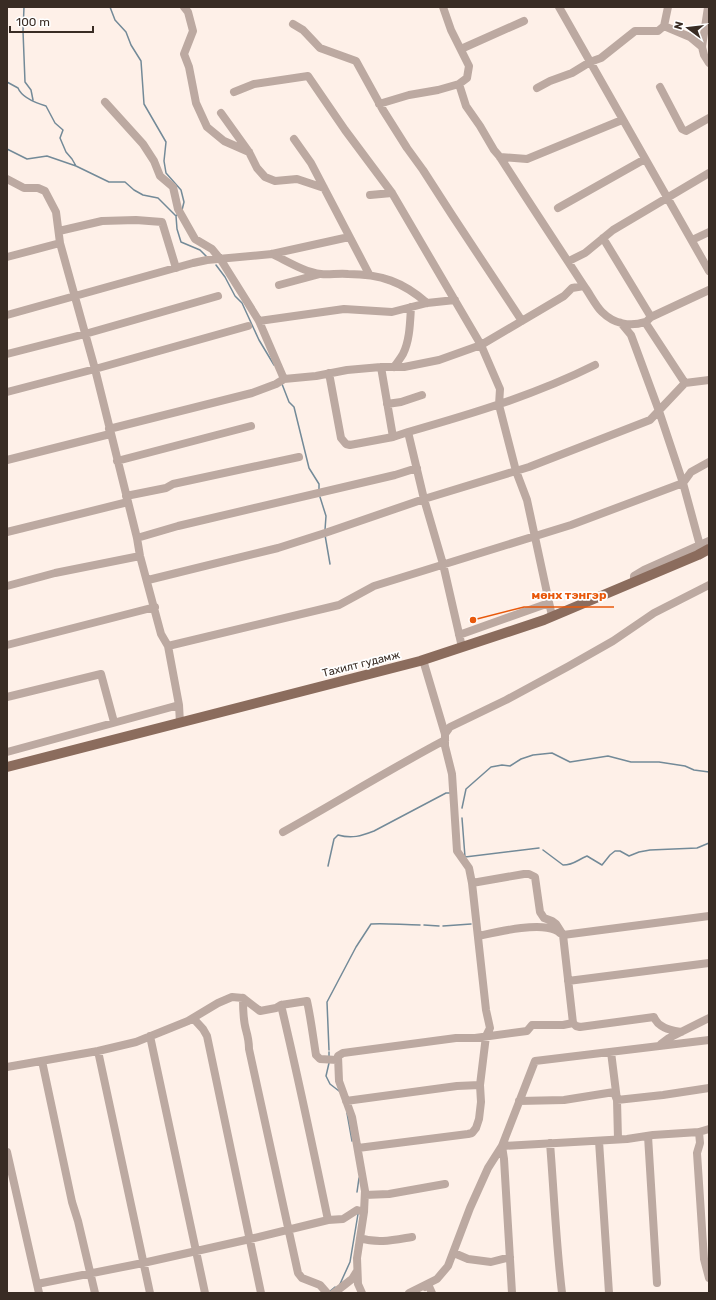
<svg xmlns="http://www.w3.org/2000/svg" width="716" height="1300" viewBox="0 0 716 1300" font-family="Rubik,sans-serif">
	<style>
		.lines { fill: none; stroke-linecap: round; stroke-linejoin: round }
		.stream { stroke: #738a98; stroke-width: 1.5 }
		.minor { stroke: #bca9a1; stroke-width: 8 }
		.major { stroke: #8b6c5d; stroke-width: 10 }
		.labels { text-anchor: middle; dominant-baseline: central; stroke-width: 3.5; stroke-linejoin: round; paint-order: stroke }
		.street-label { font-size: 11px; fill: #392c24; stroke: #fff }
		.leader { fill: none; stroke: #e8590c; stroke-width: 1.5 }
		.callout-dot { fill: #e8590c; stroke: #fff; stroke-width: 1.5 }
		.callout-label { font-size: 12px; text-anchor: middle; font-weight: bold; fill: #e8590c; stroke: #fff; stroke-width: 3.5; stroke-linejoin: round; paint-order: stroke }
	</style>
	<rect width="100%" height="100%" fill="#fef0e8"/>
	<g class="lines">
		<path class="stream" d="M 24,7 L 23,31 L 25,82 L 31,90 L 33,100
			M 110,7 L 115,20 L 126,32 L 131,45 L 141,61 L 144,104 L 166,142 L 164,161 L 166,173 L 181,190 L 184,202 L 182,210
			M 7,82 L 18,88 C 22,98 36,103 46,106 L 55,123 L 63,130 L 60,138 L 66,152 L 72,159 L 76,166 L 109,182 L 125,182 L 134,190 L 143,195 L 158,198 L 176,216
			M 7,149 L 27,159 L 47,156 L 76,166
			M 178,214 L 176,216 L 177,229 L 181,242 L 200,250 L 207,257
			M 216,265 L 225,277 L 235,296 L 242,303 L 259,340 L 274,365
			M 282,384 L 289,402 L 294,407 L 309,468 L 319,484 L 319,491
			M 320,497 L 326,516 L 325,530
			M 325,535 L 330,564
			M 462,808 L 466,789 L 491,767 L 502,765 L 510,766 L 521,759 L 533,755 L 552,753 L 570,762 L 608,756 L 631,762 L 659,762 L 685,766 L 694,770 L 709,772
			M 462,818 L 465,857 L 539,848
			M 543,850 L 563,865 C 574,865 577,860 587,856 L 602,865 L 610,855 L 615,851 L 620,851 L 629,856 L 639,852 L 650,850 L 697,848 L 709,843
			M 328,866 L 334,839 L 338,835 C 352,839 361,836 374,831 L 446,793 L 450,793
			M 424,925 L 439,926
			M 443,926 L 471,924
			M 329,1050 L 327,1002 L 356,947 L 371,924 C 387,923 403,925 420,925
			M 329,1056 L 329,1052
			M 329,1063 L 326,1076 L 330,1084 L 339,1091
			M 347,1113 L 352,1141
			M 357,1192 L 359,1178
			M 340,1284 L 350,1262 L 358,1214
			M 329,1292 L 335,1287"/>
		<path class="minor" d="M 184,7 L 188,12 L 193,31 L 184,54 L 189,67 L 196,103 L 207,127 L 224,141 L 249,152
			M 443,7 L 451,30 L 469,66 L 467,78 L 459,84
			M 559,7 L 709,271
			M 668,7 L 664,26 L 690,37 L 702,47
			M 708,7 L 702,47 L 704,55 L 709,63
			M 293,24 L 303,30 L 320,48 L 356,61 L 383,110 L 407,148 L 423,170 L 452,215 L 522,321
			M 461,49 L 524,21
			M 660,87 L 682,129 L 686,131 L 709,118
			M 537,88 L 550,81 L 572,73 L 590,62 L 601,58 L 635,31 L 658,31 L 664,26
			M 234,92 L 254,84 L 308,76 L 345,130 L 392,193 L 481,345 L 500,389 L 499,405 L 516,471 L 527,500 L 552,616
			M 105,102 L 143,144 L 154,161 L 160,176 L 173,187 L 178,209 L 195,239 L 212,249 L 221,260 L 259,321 L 284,379
			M 221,113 L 249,152 L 257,168 L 265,177 L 275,181 L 297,179 L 324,188
			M 294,139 L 311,163 L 369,274
			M 500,157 L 527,159 L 622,120
			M 7,179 L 24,188 L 38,188 L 45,191 L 56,212 L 60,243 L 95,369 L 137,538 L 140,556 L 161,634 L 168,646 L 179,705 L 180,723
			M 370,195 L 392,193
			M 558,208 L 645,159
			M 59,231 L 102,221 L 136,220 L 162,222 L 176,268
			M 603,238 L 651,317
			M 692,240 L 709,232
			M 272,254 C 287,261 304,272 321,274 C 329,275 339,273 348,274 C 381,274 403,282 427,303
			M 7,257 L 60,243
			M 569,261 L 585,253 L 613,230 L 709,173
			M 279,285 L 320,274
			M 584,286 C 590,294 595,305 602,312 C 614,324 630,327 645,322 L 685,383
			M 7,315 L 193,263 L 207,260 L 272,254 L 349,237
			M 259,321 L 344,309 L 392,312 L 427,303 L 455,300
			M 647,321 L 651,317 L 709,290
			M 621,323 L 631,335 L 659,411 L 683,483 L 702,553
			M 7,354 L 85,334 L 218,296
			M 381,367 L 393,437 L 408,432 L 424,499 L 443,564 L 462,647
			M 394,367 C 397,363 400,359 403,354 C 410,340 410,322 411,307
			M 329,373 L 341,438 L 346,444 L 350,445 L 393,437
			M 7,392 L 95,369 L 248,326
			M 387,404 L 401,402 L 422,395
			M 109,429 L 252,393 L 276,384 L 284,379 L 316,376 L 347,370 L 381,367 L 404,367 L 439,360 L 481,345 L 564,296 L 572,288 L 584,286 C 556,243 528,201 500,157 L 494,150 L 480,126 L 466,106 L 459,84 L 438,90 L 409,95 L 379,104
			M 408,432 C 471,414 535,395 595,365
			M 7,460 L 110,434
			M 117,461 L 251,426
			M 126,496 L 166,488 L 173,484 L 299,457
			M 7,532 L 128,502
			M 137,538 L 178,526 L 395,475 L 417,468
			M 148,580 L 278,548 L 325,533 L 424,499 L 529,467 L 650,420 L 685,383 L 709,380
			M 634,582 L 634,576 L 644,570 L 709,541
			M 7,586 L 55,573 L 140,556
			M 459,635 L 549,603
			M 7,645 L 155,607
			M 168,646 L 339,605 L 374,586 L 571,525 L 683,483 L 691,472 L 709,462
			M 7,697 L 101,674 L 114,722
			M 445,734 L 450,727 L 506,700 L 569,666 L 613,641 L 654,613 L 709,585
			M 7,752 L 179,705
			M 283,832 C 337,802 390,769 445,740
			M 472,883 L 524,874 L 529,874 L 535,877 L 540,912 L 544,918 L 552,921 L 556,924 L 563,935 L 573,1023 L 576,1026 L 580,1027 L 654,1017 C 658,1028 671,1030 681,1032
			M 478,936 C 497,932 538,922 555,930 C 558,931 561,934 563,935 L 709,916
			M 568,981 L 709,963
			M 243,998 L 260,1011 L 276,1008 L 281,1005 C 298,1076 313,1148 328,1220
			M 281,1005 L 307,1001 C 311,1019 313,1037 316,1055 L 320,1059 L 337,1060
			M 193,1018 L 203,1029 L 207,1036 L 261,1293
			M 150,1036 L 205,1293
			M 661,1044 L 669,1038 L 709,1018
			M 98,1051 L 150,1293
			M 611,1052 L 617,1100 L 618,1139
			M 42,1061 L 72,1202 L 78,1221 L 95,1293
			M 7,1067 L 98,1051 L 136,1042 L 188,1021 L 218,1003 L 232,997 L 243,998 C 243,1009 243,1020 246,1030 C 248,1037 249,1042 249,1049 L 298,1273 L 302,1278 L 320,1285 L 327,1293
			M 346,1101 L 457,1086 L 480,1085
			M 519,1101 L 564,1100 L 614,1092 L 617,1100 L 663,1095 L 709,1088
			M 699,1132 L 700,1143 L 697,1153 L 704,1259 L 709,1278
			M 648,1136 L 657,1283
			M 599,1141 L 609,1293
			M 550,1143 C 554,1193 556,1243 562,1293
			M 358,1148 L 468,1134 L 472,1133 L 476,1128 L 479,1119 L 481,1102 L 480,1085 L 486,1036 L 490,1028 L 486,1010 L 472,883 L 469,868 L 457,851 L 452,774 L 445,746 L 445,734 L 423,660
			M 7,1152 L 39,1293
			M 365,1195 L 389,1194 L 445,1184
			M 360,1238 C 378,1244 394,1240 412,1237
			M 454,1253 L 468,1259 L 491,1262 L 510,1257
			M 37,1284 L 143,1263 L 250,1239 L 328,1220 L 343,1219 L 357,1210 L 364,1212
			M 425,1287 L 428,1284 L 432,1293
			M 334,1293 L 352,1279 L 357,1271
			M 362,1293 L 358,1284 L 357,1258 L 364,1212 L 365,1191 L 352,1117 L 339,1081 L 338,1056 L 343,1053 L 456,1038 L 475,1038 L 527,1031 L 532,1025 L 563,1025 L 573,1023
			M 409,1293 L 437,1279 L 448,1266 L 470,1208 L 488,1168 L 502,1146 L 535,1061 L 709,1040
			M 512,1293 L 504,1159 L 502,1146 L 627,1139 L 653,1135 L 699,1132 L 709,1129"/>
		<path class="major" d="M 7,767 L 420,661 L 544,620 L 698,555 L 709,549"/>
	</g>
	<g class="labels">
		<g class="street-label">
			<text transform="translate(361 664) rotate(-14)">Тахилт гудамж</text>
		</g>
	</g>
	<path class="leader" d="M473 620L524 607H614"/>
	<circle class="callout-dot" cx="473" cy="620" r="4"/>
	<g class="callout-label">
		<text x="569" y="599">мөнх тэнгэр</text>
	</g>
	<rect width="716" height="1300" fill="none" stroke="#392c24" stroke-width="16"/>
	<g transform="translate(688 28) rotate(285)" stroke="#ffffff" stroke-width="3" paint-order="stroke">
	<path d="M0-3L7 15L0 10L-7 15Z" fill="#392c24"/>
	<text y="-6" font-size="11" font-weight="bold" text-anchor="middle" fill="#392c24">N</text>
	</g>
	<path d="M10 26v6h83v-6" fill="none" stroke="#392c24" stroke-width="2"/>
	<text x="16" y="26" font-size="12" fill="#392c24" stroke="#ffffff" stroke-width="3" paint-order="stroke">100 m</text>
</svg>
